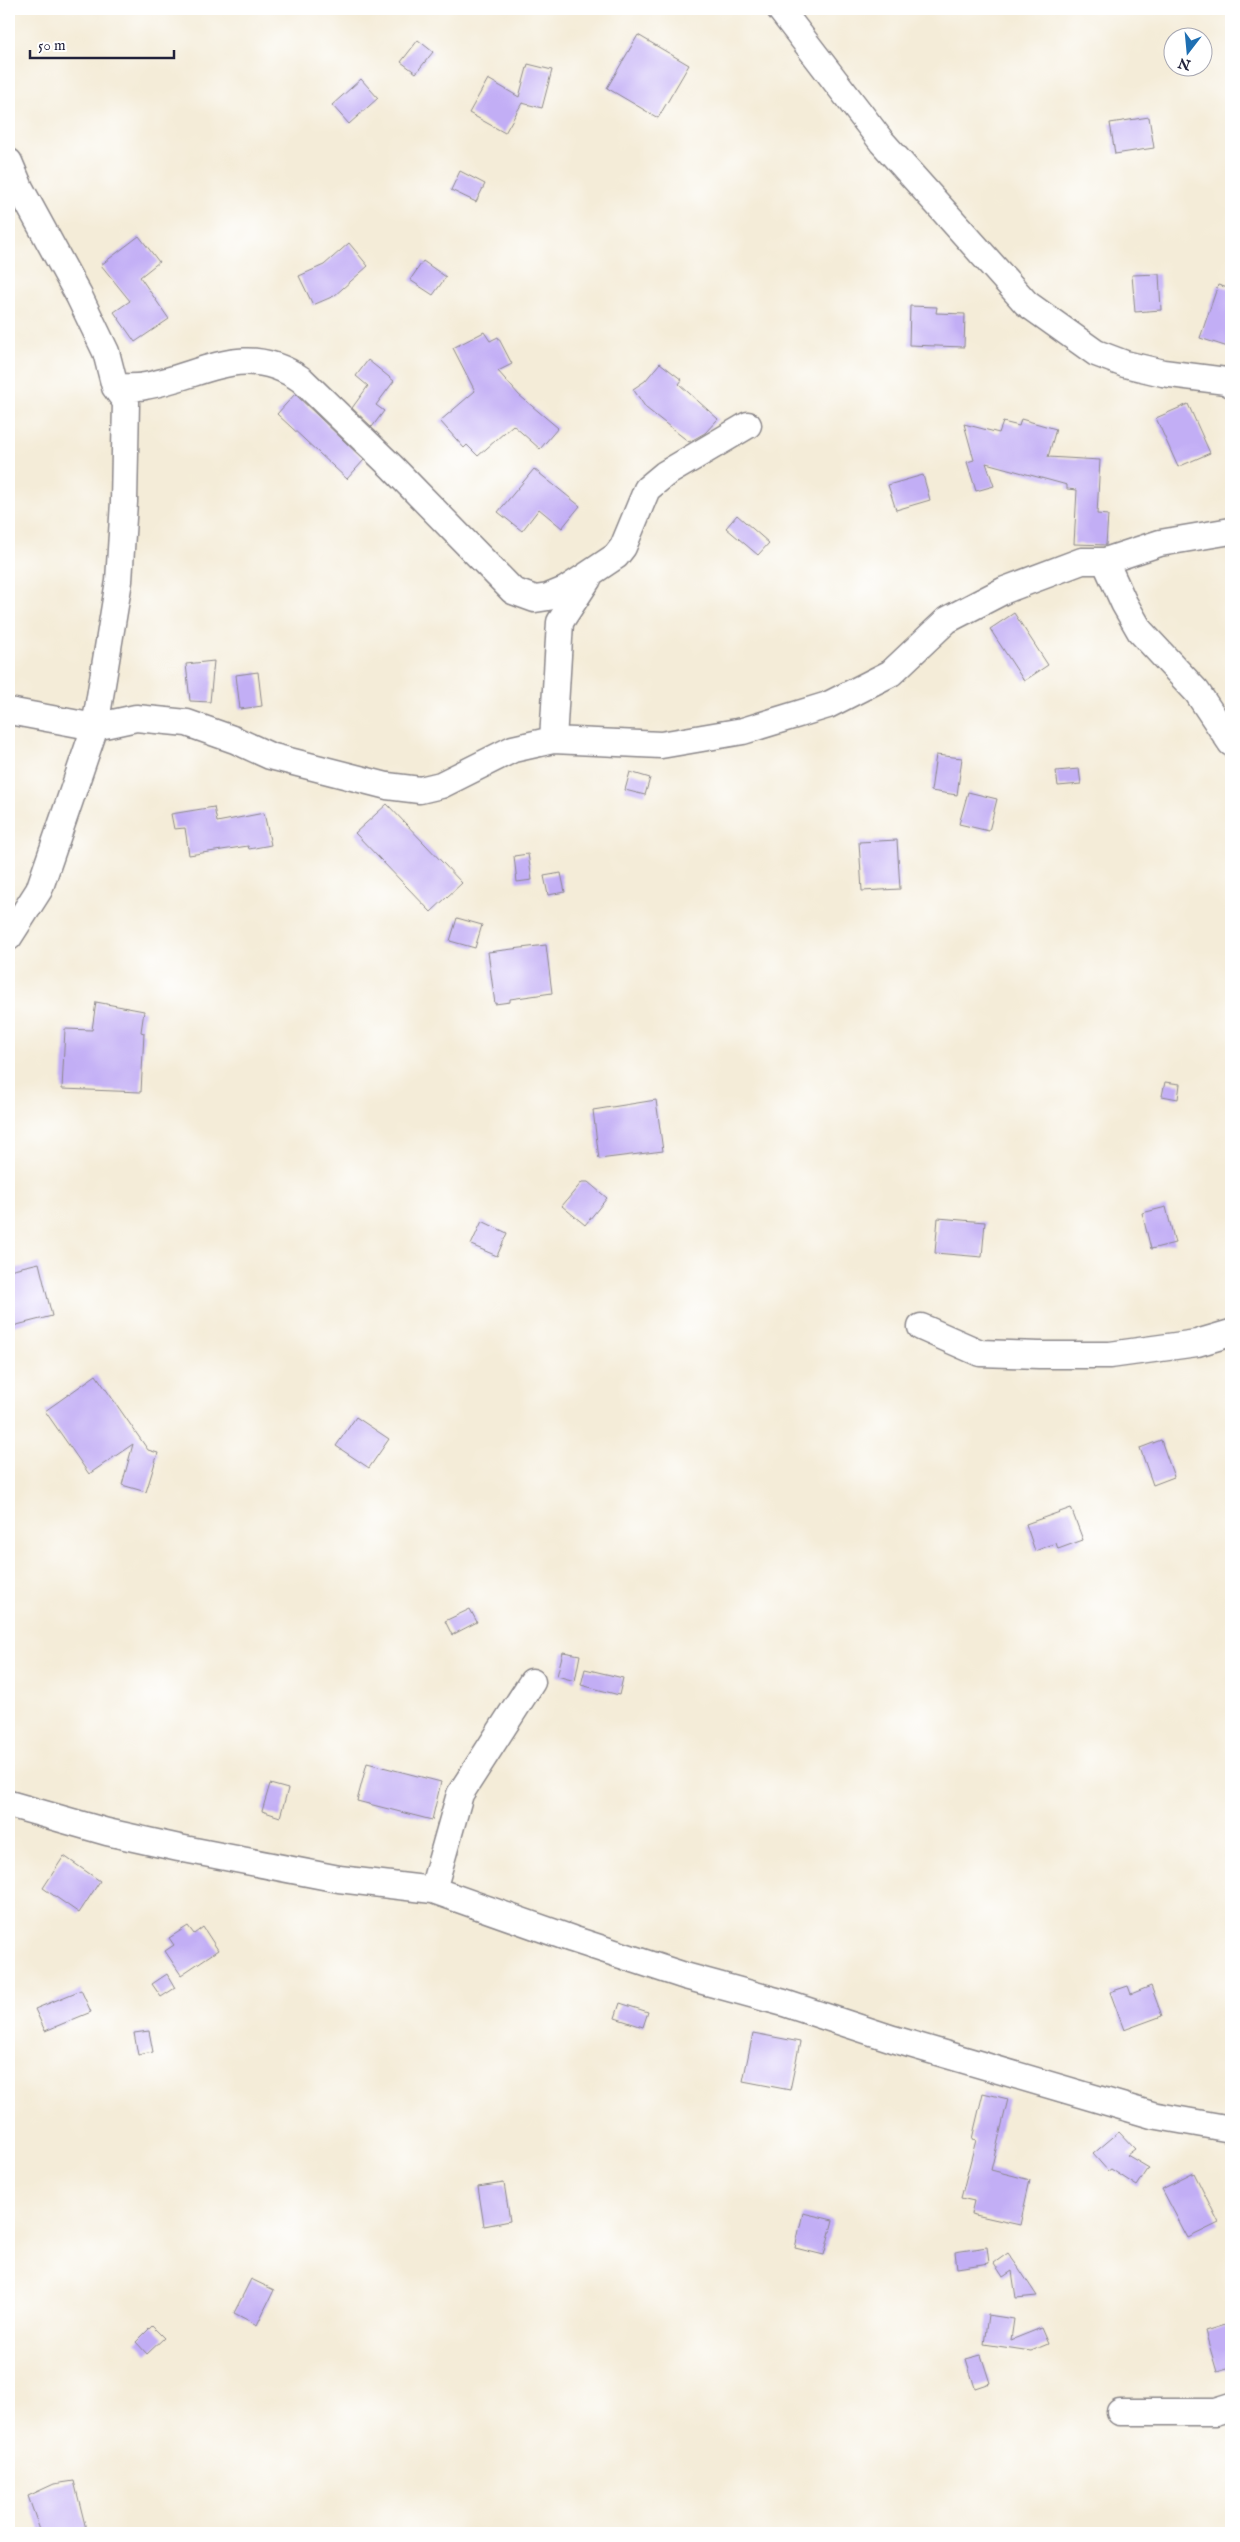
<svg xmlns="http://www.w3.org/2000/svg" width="1240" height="2542" viewBox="0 0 1240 2542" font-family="'IM FELL English',serif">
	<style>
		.building { fill: #c2aef5 }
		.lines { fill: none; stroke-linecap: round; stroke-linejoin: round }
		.minor-casing { stroke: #8b878a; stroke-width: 29 }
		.minor { stroke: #fff; stroke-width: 26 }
	</style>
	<rect width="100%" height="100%" fill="#fff"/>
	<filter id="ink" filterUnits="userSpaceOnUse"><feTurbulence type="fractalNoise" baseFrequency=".02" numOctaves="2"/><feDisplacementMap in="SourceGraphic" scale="10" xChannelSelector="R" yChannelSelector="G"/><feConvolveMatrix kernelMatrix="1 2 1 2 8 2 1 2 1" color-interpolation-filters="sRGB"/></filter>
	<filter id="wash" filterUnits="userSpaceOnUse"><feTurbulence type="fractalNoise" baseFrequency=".0096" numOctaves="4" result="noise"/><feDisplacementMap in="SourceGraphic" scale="20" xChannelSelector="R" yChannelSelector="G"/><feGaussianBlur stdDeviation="1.12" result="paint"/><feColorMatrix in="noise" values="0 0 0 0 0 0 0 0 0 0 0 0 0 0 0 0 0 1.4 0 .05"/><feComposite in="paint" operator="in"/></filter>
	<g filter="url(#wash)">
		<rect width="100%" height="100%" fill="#f4ecd8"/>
		<g id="blocks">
			<path class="building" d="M 638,35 L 689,65 L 658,118 L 607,88 Z
				M 418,40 L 433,52 L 416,73 L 401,62 Z
				M 528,64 L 552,70 L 542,108 L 522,103 L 505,133 L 469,113 L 488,79 L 519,97 Z
				M 361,79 L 378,98 L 349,124 L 332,105 Z
				M 1149,117 L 1154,148 L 1115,154 L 1110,123 Z
				M 460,171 L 485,184 L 476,202 L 451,190 Z
				M 139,236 L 159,262 L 140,277 L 169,319 L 135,342 L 114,312 L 130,301 L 101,265 Z
				M 349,243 L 368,266 L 334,296 L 313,305 L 299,276 L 324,265 Z
				M 423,261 L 446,277 L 433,295 L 410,280 Z
				M 1159,274 L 1161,310 L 1135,312 L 1132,275 Z
				M 1218,285 L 1231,289 L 1231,348 L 1200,338 Z
				M 910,306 L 937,307 L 936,313 L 965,314 L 964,347 L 909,345 Z
				M 484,332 L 490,341 L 498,337 L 512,364 L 498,371 L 519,395 L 558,428 L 540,449 L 513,425 L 478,456 L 467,445 L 464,448 L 440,421 L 475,391 L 453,348 Z
				M 368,360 L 394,381 L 376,405 L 384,411 L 372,427 L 352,408 L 368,386 L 356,376 Z
				M 660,363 L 682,380 L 679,384 L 718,419 L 705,433 L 689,442 L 646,408 L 633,389 L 645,381 Z
				M 295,394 L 364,460 L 347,479 L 277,414 Z
				M 1188,404 L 1210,453 L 1178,467 L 1156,418 Z
				M 1021,419 L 1056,429 L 1048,457 L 1100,460 L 1097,514 L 1108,515 L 1106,545 L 1074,544 L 1077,490 L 1067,489 L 1067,485 L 986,463 L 994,486 L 976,491 L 967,462 L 974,460 L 964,424 L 999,433 L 1003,422 L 1019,426 Z
				M 534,469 L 580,506 L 562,528 L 539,509 L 522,531 L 498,512 Z
				M 923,475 L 930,500 L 896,510 L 888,485 Z
				M 737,515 L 769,543 L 758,555 L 726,528 Z
				M 1014,613 L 1048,665 L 1024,681 L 990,629 Z
				M 214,661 L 210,702 L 190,701 L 186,664 Z
				M 258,672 L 262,706 L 240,709 L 236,675 Z
				M 936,755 L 962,758 L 957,795 L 931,791 Z
				M 1079,769 L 1081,784 L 1058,786 L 1056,771 Z
				M 630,772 L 650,778 L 645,795 L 625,790 Z
				M 968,792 L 997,799 L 989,831 L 959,824 Z
				M 387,804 L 462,883 L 431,912 L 355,833 Z
				M 214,807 L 217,822 L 264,813 L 271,845 L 249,849 L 248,846 L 189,855 L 185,828 L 174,829 L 171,814 Z
				M 897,840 L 900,889 L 862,891 L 859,842 Z
				M 528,854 L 532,880 L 517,882 L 514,856 Z
				M 561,873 L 565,892 L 548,895 L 544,876 Z
				M 457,918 L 482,925 L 475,948 L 450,941 Z
				M 546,945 L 552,993 L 510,999 L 510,1002 L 495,1004 L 488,952 Z
				M 96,1002 L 144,1011 L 141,1032 L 144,1033 L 141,1092 L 62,1089 L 65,1029 L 92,1030 Z
				M 1165,1082 L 1180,1084 L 1178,1099 L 1162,1096 Z
				M 656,1100 L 663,1151 L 599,1159 L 593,1110 Z
				M 582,1182 L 588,1182 L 607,1198 L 585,1225 L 562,1206 Z
				M 1166,1207 L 1175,1243 L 1151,1249 L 1142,1213 Z
				M 938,1218 L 985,1222 L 982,1257 L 935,1253 Z
				M 482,1221 L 507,1233 L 497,1256 L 471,1245 Z
				M 39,1263 L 52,1316 L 9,1327 L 9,1270 Z
				M 96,1375 L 148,1450 L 158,1453 L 146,1492 L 122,1485 L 133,1444 L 89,1474 L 45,1411 Z
				M 356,1417 L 389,1439 L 369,1468 L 336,1446 Z
				M 1161,1440 L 1174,1477 L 1153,1485 L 1140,1448 Z
				M 1071,1508 L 1083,1540 L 1058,1549 L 1056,1543 L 1035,1551 L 1026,1524 Z
				M 470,1609 L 477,1622 L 452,1635 L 445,1621 Z
				M 563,1652 L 580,1655 L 575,1681 L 557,1676 Z
				M 585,1669 L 623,1678 L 619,1695 L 581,1685 Z
				M 367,1763 L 441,1782 L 432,1820 L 357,1801 Z
				M 270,1784 L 288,1789 L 280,1817 L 262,1811 Z
				M 64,1856 L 100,1881 L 79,1913 L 43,1888 Z
				M 188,1926 L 194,1934 L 203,1927 L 218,1950 L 181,1975 L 165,1951 L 174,1945 L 169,1938 Z
				M 167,1974 L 175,1988 L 161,1997 L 152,1984 Z
				M 1128,1986 L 1131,1994 L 1151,1986 L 1162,2016 L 1124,2030 L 1110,1992 Z
				M 81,1990 L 91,2012 L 45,2031 L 35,2009 Z
				M 620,2003 L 648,2012 L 643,2027 L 615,2018 Z
				M 149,2031 L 153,2052 L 138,2055 L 134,2033 Z
				M 753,2033 L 800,2042 L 790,2090 L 743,2081 Z
				M 983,2093 L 1008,2099 L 991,2170 L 1030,2180 L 1020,2225 L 971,2214 L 974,2201 L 961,2198 L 976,2140 L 972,2139 Z
				M 1119,2132 L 1135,2149 L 1127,2155 L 1149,2168 L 1137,2186 L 1111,2169 L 1108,2171 L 1093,2154 Z
				M 1194,2173 L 1219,2223 L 1188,2238 L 1162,2189 Z
				M 504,2183 L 510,2221 L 484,2226 L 478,2187 Z
				M 803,2213 L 833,2220 L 824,2255 L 795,2248 Z
				M 987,2247 L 989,2263 L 957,2268 L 955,2252 Z
				M 1008,2253 L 1018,2267 L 1037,2296 L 1016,2298 L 1012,2271 L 1003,2277 L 994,2263 Z
				M 251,2279 L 274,2290 L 257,2325 L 234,2313 Z
				M 988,2315 L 1014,2319 L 1011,2340 L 1041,2328 L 1048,2344 L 1031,2351 L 984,2344 Z
				M 1231,2323 L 1231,2368 L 1217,2372 L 1205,2331 Z
				M 152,2326 L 164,2338 L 147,2354 L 136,2342 Z
				M 981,2355 L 990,2383 L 975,2388 L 966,2359 Z
				M 74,2481 L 86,2529 L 73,2533 L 41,2533 L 28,2496 L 54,2484 Z"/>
		</g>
	</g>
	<g filter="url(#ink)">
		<use href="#blocks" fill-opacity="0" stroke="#8b878a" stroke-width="1"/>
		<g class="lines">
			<defs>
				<path id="minor" d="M 780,9 L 882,142 L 1026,303 L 1096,353 L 1125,364 L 1163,373 L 1226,381 L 1231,384
					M 9,162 L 20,188 L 79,296 L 106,352 L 115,387 L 126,402 L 124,502 L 119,581 L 95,727 L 39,890 L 9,937
					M 115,387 C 124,387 136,388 145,386 C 203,376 245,340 302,380 L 392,467 L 513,591 L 535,599 L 548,597 L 565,590 L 616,556 L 623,547 L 647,489 L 665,474 L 748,425
					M 1105,561 L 1124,603 L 1140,631 L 1197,692 L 1231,743
					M 9,711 L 95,727 L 136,718 L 187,723 L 235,740 L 270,756 L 387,786 L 420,790 L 441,785 L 513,749 L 553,740 L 661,745 L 743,731 L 828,705 L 891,673 L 947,620 L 1005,590 L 1082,561 L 1105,561 L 1160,543 L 1231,531
					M 553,740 L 560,622 L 588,579
					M 921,1327 L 980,1353 L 1039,1355 L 1110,1355 L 1197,1343 L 1231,1333
					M 9,1804 L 107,1832 L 179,1848 L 339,1879 L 433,1890 L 572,1939 L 685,1976 L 784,2003 L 893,2039 L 1152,2115 L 1231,2129
					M 433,1890 L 460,1794 L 532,1682
					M 1120,2412 L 1215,2412 L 1231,2407"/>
			</defs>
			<use href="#minor" class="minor-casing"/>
			<use href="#minor" class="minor"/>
		</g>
	</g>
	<rect width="1240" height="2542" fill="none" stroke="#fff" stroke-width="30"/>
	<g transform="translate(1188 52) rotate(196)"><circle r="24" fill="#ffffff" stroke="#a7a7b1"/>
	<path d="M0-4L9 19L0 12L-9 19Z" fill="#1f6fb2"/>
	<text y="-8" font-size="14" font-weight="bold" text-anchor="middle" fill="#22223b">N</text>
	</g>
	<path d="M30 50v8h144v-8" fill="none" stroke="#22223b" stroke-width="2.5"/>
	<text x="38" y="50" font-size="15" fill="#22223b" stroke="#ffffff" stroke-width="4" paint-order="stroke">50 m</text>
</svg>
